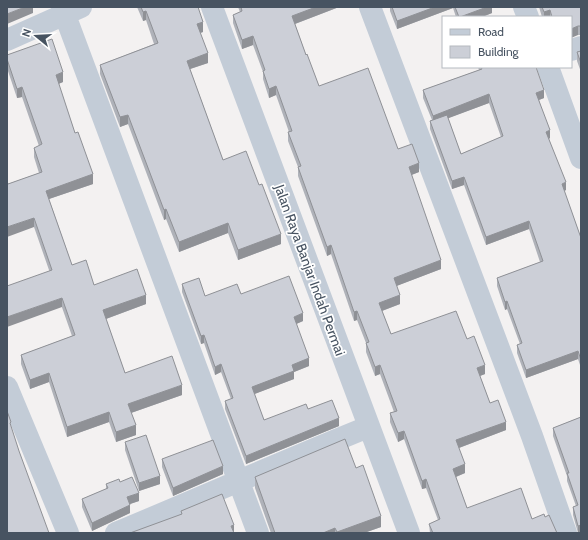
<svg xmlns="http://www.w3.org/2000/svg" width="588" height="540" viewBox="0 0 588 540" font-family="Cabin,sans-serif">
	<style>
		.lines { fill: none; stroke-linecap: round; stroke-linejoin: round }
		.minor { stroke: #c3ccd7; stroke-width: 22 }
		.wall { fill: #afb2b9; fill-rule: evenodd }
		.shaded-wall { fill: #8f9196 }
		.building { fill: #cccfd7; stroke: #8f9196 }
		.labels { text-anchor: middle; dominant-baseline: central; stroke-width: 3.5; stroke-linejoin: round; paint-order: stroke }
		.street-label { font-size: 14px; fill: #475361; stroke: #fff }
	</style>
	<rect width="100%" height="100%" fill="#f3f1f1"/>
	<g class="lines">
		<path class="minor" d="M 62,7 L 258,533
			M 212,7 L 409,533
			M 370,7 L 532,436 L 566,533
			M 524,7 L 528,17
			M 7,40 L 81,7
			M 571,50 L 581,47
			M 548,67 L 581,158
			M 7,387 L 68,533
			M 116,533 C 200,498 284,461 368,427"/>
	</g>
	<path class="wall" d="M 137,7 L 198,7 L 203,32 L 200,33 L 208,63 L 190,69 L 223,160 L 259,185 L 281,244 L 238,260 L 228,233 L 179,252 L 166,219 L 164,220 L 128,124 L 120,127 L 100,74 L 100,65 L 154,44 L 146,20 L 143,21 Z
		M 238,7 L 339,7 L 295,24 L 306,55 L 319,86 L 398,149 L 419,172 L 411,175 L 441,269 L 396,286 L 400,304 L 382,311 L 391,334 L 467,339 L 485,374 L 480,376 L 490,403 L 506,430 L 459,448 L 465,473 L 456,477 L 467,508 L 532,519 L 545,517 L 557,533 L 430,533 L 429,524 L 438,520 L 426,488 L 422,489 L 404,439 L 398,442 L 390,422 L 390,413 L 394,412 L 380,374 L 375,376 L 366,352 L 366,343 L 357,320 L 354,321 L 331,254 L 327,256 L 298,176 L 298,167 L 288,141 L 288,132 L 289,132 L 276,95 L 269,98 L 263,79 L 263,72 L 253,45 L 242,49 L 233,23 L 233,15 L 240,12 Z
		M 390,7 L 492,7 L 492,13 L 482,17 L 456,17 L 453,8 L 397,29 L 390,11 Z
		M 539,7 L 581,7 L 581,35 L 578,35 L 571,17 L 542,17 Z
		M 581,51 L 581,72 L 577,61 L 577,52 Z
		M 7,55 L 63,82 L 58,84 L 75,133 L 93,184 L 49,199 L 72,265 L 94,285 L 146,304 L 106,319 L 125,373 L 182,395 L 131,413 L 136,435 L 116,442 L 109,422 L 67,437 L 49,382 L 30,389 L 21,364 L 21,355 L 72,336 L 34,227 L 8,184 L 39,173 L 34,157 L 34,148 L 39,146 L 22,97 L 17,98 L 7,68 Z
		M 478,67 L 536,67 L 544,98 L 539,100 L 550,138 L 549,139 L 566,190 L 564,191 L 581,238 L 581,368 L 578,359 L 526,378 L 517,353 L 517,345 L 520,344 L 507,309 L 505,310 L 497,286 L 497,278 L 540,262 L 529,229 L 486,245 L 464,185 L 452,189 L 430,129 L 430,121 L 432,120 L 423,98 L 423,90 L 479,70 ZM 489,103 L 501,137 L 461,154 L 448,118 Z
		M 182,284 L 205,296 L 241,294 L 303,321 L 296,324 L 309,366 L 294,372 L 294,379 L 254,394 L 264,420 L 308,409 L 339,426 L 246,464 L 225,409 L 225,401 L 231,399 L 221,372 L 215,375 L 204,343 L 201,344 L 182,292 Z
		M 581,417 L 581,533 L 578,533 L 573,515 L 573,507 L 576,506 L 567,481 L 567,476 L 553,436 L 553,428 Z
		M 125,442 L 160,484 L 139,491 L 125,450 Z
		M 162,459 L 223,474 L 173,496 L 162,467 Z
		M 356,468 L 381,527 L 364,533 L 271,533 L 255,488 L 255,477 Z
		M 120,482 L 139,501 L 130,504 L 130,513 L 92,531 L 82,507 L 82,499 L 106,489 L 106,484 Z"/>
	<path class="shaded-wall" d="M 25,7 L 33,7 L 33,13 L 7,24 L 7,14 Z
		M 316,7 L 339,7 L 292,25 L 292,16 Z
		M 435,7 L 453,7 L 453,8 L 397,29 L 397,21 Z
		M 487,7 L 492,7 L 492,13 L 482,17 L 460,17 Z
		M 550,10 L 550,17 L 544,17 L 544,12 Z
		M 146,11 L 146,20 L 143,21 L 143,12 Z
		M 203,22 L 203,32 L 197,34 L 197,24 Z
		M 578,26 L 578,35 L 571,38 L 571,29 Z
		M 253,36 L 253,45 L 242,49 L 242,40 Z
		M 208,53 L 208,63 L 187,70 L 187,61 Z
		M 63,72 L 63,82 L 56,85 L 56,75 Z
		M 276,86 L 276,95 L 269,98 L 269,89 Z
		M 22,87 L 22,97 L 17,98 L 17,89 Z
		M 544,90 L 544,98 L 536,101 L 536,93 Z
		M 489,94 L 489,103 L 433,124 L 433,116 Z
		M 128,115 L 128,124 L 120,127 L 120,117 Z
		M 550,130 L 550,138 L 546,140 L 546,132 Z
		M 419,163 L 419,172 L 409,176 L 409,167 Z
		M 93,174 L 93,184 L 46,200 L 46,191 Z
		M 464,177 L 464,185 L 452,189 L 452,181 Z
		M 566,182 L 566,190 L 562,192 L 562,184 Z
		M 166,209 L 166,219 L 164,220 L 164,210 Z
		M 34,218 L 34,227 L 7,237 L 7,227 Z
		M 529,221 L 529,229 L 486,245 L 486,237 Z
		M 228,223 L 228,233 L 179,252 L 179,242 Z
		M 281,234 L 281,244 L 238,260 L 238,250 Z
		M 331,245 L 331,254 L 327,256 L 327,247 Z
		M 441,260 L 441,269 L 394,287 L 394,278 Z
		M 146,295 L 146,304 L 103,320 L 103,310 Z
		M 400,295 L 400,304 L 379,312 L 379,303 Z
		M 62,298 L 62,307 L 7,327 L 7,317 Z
		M 507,301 L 507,309 L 505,310 L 505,302 Z
		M 357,311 L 357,320 L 354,321 L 354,312 Z
		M 303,313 L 303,321 L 294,325 L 294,317 Z
		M 204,335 L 204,343 L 201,344 L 201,336 Z
		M 578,351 L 578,359 L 526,378 L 526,370 Z
		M 309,358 L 309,366 L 294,372 L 294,379 L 252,395 L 252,387 L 292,365 Z
		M 221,364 L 221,372 L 215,375 L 215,367 Z
		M 380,365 L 380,374 L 375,376 L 375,367 Z
		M 485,365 L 485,374 L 477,377 L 477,368 Z
		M 49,373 L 49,382 L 30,389 L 30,380 Z
		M 182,385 L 182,395 L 128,414 L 128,404 Z
		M 109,412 L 109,422 L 67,437 L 67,427 Z
		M 339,418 L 339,426 L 246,464 L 246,456 Z
		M 506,422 L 506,430 L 456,449 L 456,440 Z
		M 136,425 L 136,435 L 116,442 L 116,432 Z
		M 404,431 L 404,439 L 398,442 L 398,433 Z
		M 465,464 L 465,473 L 453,478 L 453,469 Z
		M 223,466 L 223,474 L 173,496 L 173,488 Z
		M 160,476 L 160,484 L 139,491 L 139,483 Z
		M 426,479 L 426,488 L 422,489 L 422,481 Z
		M 139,493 L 139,501 L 127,505 L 127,497 Z
		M 130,505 L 130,513 L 92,531 L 92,523 Z
		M 381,516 L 381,527 L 364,533 L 337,533 L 337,532 Z
		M 234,525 L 234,533 L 231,526 Z
		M 581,525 L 581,533 L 578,533 L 578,526 Z
		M 335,528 L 335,533 L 323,533 Z"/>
	<path class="building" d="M 7,7 L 25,7 L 7,14 Z
		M 141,7 L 198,7 L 203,22 L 197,24 L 208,53 L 187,61 L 223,160 L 246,151 L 259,185 L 262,184 L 281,234 L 238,250 L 228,223 L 179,242 L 166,209 L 164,210 L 128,115 L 120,117 L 100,65 L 158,43 L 146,11 L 143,12 Z
		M 241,7 L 316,7 L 292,16 L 306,55 L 307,54 L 319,86 L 368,68 L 398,149 L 412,144 L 419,163 L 409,167 L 441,260 L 394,278 L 400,295 L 379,303 L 391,334 L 456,311 L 467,339 L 474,336 L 485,365 L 477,368 L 490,403 L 498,400 L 506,422 L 456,440 L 465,464 L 453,469 L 467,508 L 521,488 L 532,519 L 544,514 L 545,517 L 549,515 L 557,533 L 433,533 L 429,524 L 440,519 L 426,479 L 422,481 L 404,431 L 398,433 L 390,413 L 397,411 L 380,365 L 375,367 L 366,343 L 369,342 L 357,311 L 354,312 L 331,245 L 327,247 L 298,167 L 301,166 L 288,132 L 292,131 L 276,86 L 269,89 L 263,71 L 265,70 L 253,36 L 242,40 L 233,15 L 242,11 Z
		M 392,7 L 435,7 L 397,21 Z
		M 455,7 L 487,7 L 460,17 L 459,17 Z
		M 542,7 L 581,7 L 581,26 L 578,26 L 571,29 L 571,17 L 552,17 L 550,10 L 544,12 Z
		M 52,39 L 63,72 L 56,75 L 75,133 L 78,132 L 93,174 L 46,191 L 72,265 L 86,260 L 94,285 L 137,269 L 146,295 L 103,310 L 125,373 L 172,356 L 182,385 L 128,404 L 136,425 L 116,432 L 109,412 L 67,427 L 49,373 L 30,380 L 21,355 L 75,335 L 62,298 L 7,317 L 7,286 L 52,270 L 34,218 L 7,227 L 7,182 L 8,184 L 42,172 L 34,148 L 42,144 L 22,87 L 17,89 L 7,59 L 7,55 Z
		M 581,51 L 581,63 L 577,52 Z
		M 481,67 L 536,67 L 544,90 L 536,93 L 550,130 L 546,132 L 566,182 L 562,184 L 581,238 L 581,360 L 578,351 L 526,370 L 517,345 L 522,343 L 507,301 L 505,302 L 497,278 L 543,261 L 529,221 L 486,237 L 464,177 L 452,181 L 430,121 L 447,115 L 461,154 L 503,136 L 489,94 L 433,116 L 423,90 L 482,69 Z
		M 289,276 L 303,313 L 294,317 L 309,358 L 292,365 L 294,371 L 252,387 L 264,420 L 306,404 L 308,409 L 332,400 L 339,418 L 246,456 L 225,401 L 233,398 L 221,364 L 215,367 L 204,335 L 201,336 L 182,284 L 199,278 L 205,296 L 237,284 L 241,294 Z
		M 7,411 L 11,422 L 10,423 L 19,451 L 49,533 L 7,533 Z
		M 581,417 L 581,525 L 578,526 L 573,507 L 578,505 L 567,473 L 569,473 L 553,428 Z
		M 146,435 L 160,476 L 139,483 L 125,442 Z
		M 345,439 L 356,468 L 363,465 L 381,516 L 337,532 L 335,528 L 323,533 L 275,533 L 255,477 Z
		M 213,440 L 223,466 L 173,488 L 162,459 Z
		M 132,477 L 139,493 L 127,497 L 130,505 L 92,523 L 82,499 L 108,488 L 106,484 L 119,479 L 120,482 Z
		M 222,494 L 234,525 L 231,526 L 234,533 L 130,533 L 182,514 L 181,511 Z"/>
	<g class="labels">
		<g class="street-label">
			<text transform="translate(310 270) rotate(70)">Jalan Raya Banjar Indah Permai</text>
		</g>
	</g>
	<rect width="588" height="540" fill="none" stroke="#475361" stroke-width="16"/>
	<rect x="442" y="16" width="130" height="52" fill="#ffffff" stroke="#b5bac0"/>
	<rect x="450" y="29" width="20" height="6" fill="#c3ccd7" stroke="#b5bac0"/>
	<text x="478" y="36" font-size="12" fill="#475361">Road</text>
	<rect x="450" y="46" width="20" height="12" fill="#cccfd7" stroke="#b5bac0"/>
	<text x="478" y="56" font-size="12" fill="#475361">Building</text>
	<g transform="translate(36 36) rotate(288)" stroke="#ffffff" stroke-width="3" paint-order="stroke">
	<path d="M0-3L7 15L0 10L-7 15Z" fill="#475361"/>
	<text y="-6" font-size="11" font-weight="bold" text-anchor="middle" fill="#475361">N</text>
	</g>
</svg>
